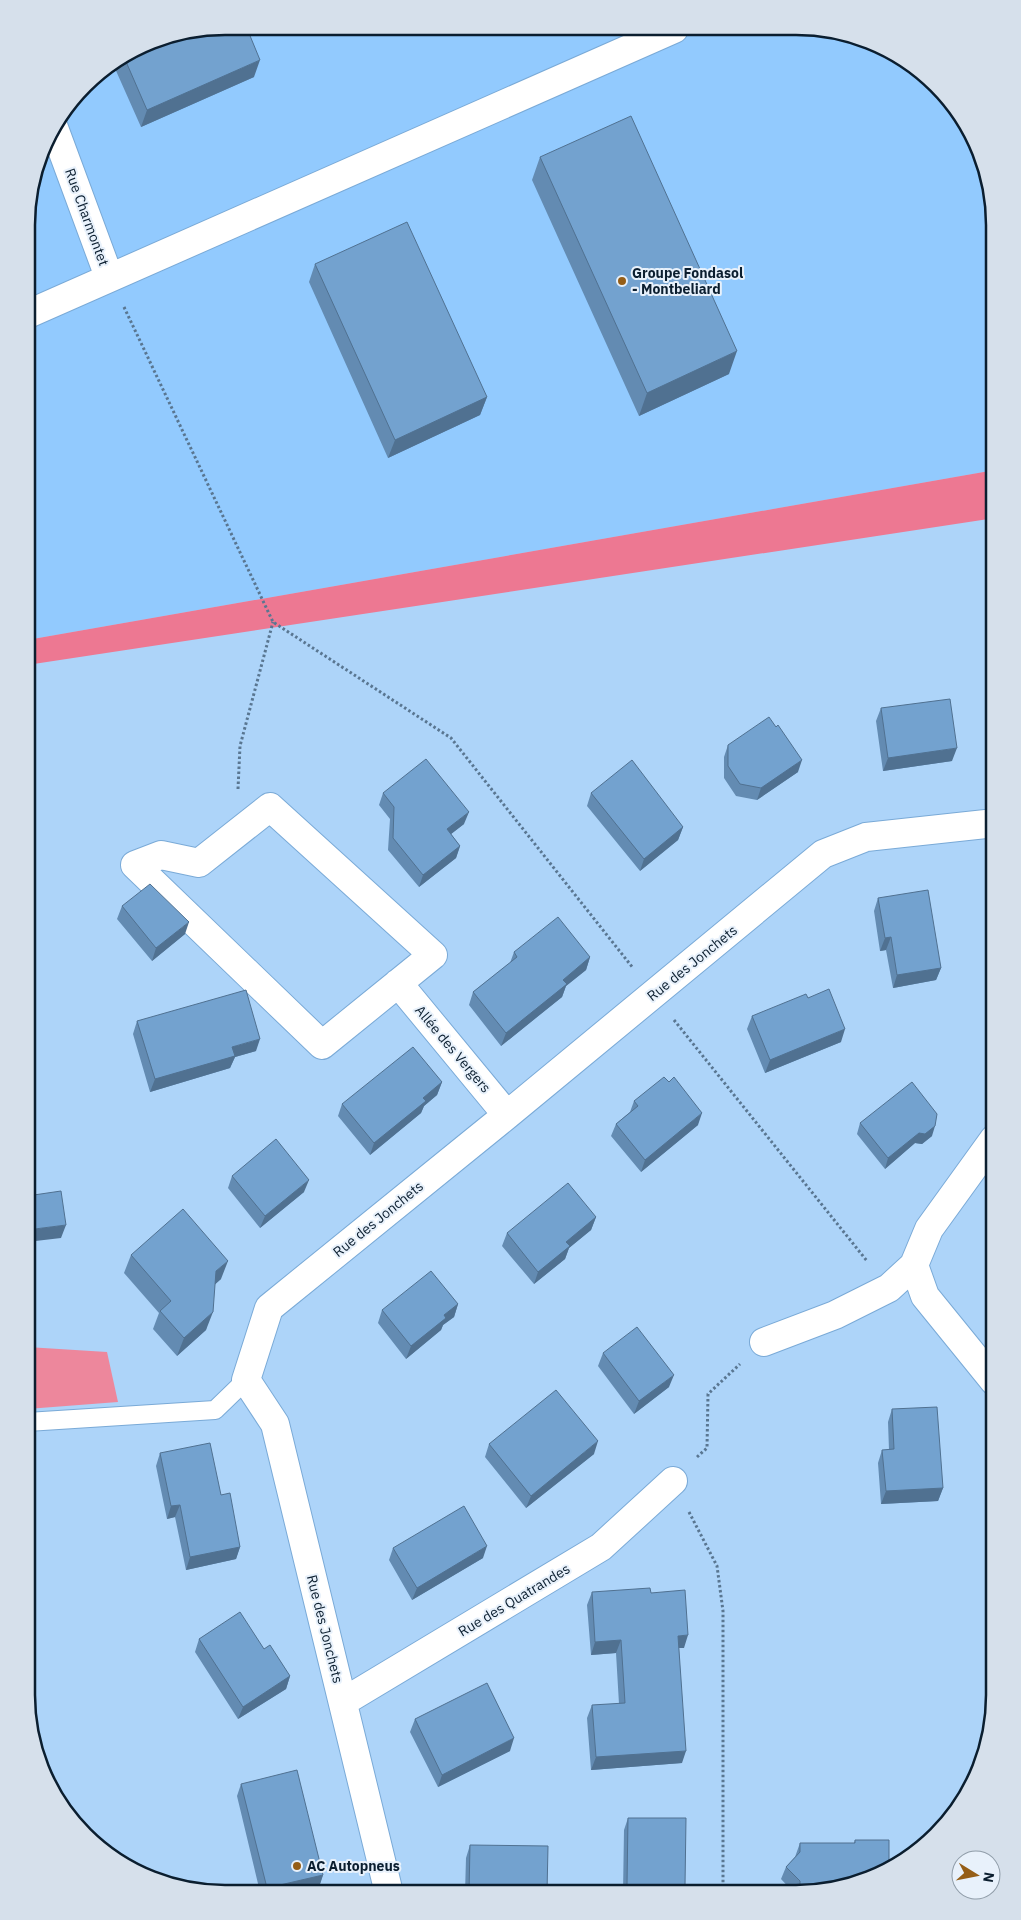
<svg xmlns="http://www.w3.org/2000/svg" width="1021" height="1920" viewBox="0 0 1021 1920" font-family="'IBM Plex Sans',sans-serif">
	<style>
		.built { fill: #92cafe }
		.green { fill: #ed879c }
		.forest { fill: #ed7892 }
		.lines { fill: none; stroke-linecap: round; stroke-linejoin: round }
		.lane-casing { stroke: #7aaad7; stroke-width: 20 }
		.street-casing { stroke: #7aaad7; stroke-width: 30 }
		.path { stroke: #597691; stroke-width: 3; stroke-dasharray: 2.5 2.5; stroke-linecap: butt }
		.lane { stroke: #fff; stroke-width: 18 }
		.street { stroke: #fff; stroke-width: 28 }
		.wall { fill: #638bb2 }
		.shaded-wall { fill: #507191 }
		.building { fill: #73a2cf; stroke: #507191 }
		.poi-dot { fill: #955e17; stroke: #e8f1fb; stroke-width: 2 }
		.labels { text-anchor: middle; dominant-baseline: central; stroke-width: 4; stroke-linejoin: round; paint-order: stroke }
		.street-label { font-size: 14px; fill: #0b1e2f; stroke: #e8f1fb }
		.poi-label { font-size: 14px; font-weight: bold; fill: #0b1e2f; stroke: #e8f1fb; text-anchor: start }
		.rim { fill: none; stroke: #0b1e2f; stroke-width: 2.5 }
	</style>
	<rect width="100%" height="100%" fill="#add4f9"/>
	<path class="built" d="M 225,26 L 834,30 L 884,47 L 927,75 L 961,114 L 984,161 L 995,225 L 995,470 L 27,640 L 28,200 L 47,137 L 94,76 L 149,41 Z"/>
	<path class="green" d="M 27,1347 L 107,1352 L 118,1402 L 27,1409 Z"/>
	<path class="forest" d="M 995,470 L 995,518 L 27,665 L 27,640 Z"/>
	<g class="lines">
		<defs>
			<path id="lane" d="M 27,1422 L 215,1410 L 246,1380"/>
			<path id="street" d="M 54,128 L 109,277
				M 28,314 L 674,29
				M 270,807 L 433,955 L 322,1045 L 135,865 L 161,855 L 199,863 Z
				M 398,983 L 507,1115
				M 764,1342 L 835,1315 L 889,1288 L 914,1265
				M 994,1381 L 925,1296 L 914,1265 L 929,1229 L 994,1139
				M 343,1702 L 601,1547 L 673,1481
				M 389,1893 L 275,1424 L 246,1380 L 269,1308 L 507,1115 L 823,854 L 866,837 L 995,823"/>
		</defs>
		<use href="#lane" class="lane-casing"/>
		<use href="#street" class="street-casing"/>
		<path class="path" d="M 124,307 L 273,622 L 451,738 L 633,968
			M 238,789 L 240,746 L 273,622
			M 674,1020 L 867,1261
			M 697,1457 L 707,1448 L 708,1394 L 740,1364
			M 689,1512 L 717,1566 L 723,1611 L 723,1894"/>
		<use href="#lane" class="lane"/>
		<use href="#street" class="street"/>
	</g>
	<path class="wall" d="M 149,41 L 254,77 L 141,127 L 113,64 Z
		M 540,157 L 729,374 L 639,416 L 532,180 Z
		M 315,264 L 487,397 L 480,415 L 388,458 L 309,282 Z
		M 881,708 L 952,761 L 883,771 L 876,721 Z
		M 776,727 L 798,772 L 757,800 L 736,796 L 724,778 L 724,757 L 728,745 Z
		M 383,793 L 464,824 L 451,834 L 460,846 L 456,858 L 419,887 L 388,850 L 390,819 L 379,805 Z
		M 591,793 L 683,827 L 678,840 L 640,871 L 587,806 Z
		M 878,898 L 941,968 L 936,980 L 893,988 L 886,950 L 880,951 L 874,911 Z
		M 122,906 L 185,934 L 152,961 L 117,919 Z
		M 514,952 L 590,957 L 586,970 L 566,986 L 562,997 L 501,1046 L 469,1005 L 473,992 L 510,963 Z
		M 808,998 L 841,1042 L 765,1073 L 747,1029 L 752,1016 Z
		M 137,1021 L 256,1051 L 235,1057 L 230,1068 L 150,1092 L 133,1034 Z
		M 442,1082 L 437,1095 L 424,1106 L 421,1113 L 370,1155 L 338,1116 L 342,1104 Z
		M 634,1101 L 698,1125 L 641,1172 L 611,1136 L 616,1124 L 630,1112 Z
		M 860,1123 L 932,1136 L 922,1144 L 915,1143 L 885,1169 L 857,1134 Z
		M 232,1176 L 304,1192 L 260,1228 L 228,1188 Z
		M 596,1217 L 591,1230 L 569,1248 L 565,1259 L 534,1284 L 502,1246 L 507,1233 Z
		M 131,1255 L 221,1279 L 215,1284 L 206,1330 L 177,1356 L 153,1329 L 159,1313 L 124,1273 Z
		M 458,1304 L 454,1317 L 443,1325 L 441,1330 L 406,1359 L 378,1323 L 382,1310 Z
		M 603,1353 L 669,1387 L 634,1414 L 598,1366 Z
		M 892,1409 L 943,1488 L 938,1501 L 881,1504 L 878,1463 L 882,1450 L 889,1450 L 888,1422 Z
		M 489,1444 L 594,1454 L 526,1508 L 485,1457 Z
		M 160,1453 L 221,1495 L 240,1547 L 236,1559 L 186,1570 L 175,1517 L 167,1519 L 156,1466 Z
		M 393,1548 L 483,1558 L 412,1600 L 389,1560 Z
		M 592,1592 L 651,1593 L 684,1648 L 679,1648 L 682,1763 L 591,1770 L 587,1718 L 592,1705 L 619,1704 L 616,1653 L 591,1655 L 587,1605 Z
		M 199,1639 L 264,1649 L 290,1676 L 286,1689 L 238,1719 L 195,1652 Z
		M 415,1719 L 510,1751 L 438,1787 L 410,1732 Z
		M 241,1784 L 323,1875 L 319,1887 L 298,1892 L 260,1892 L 237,1796 Z
		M 628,1818 L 682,1893 L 623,1893 L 624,1830 Z
		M 855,1840 L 860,1883 L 795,1894 L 781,1879 L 786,1867 L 795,1857 L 800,1843 L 854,1843 Z
		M 470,1845 L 547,1893 L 465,1893 L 466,1858 Z"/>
	<path class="shaded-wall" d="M 260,60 L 254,77 L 141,127 L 147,110 Z
		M 737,351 L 729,374 L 639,416 L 647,393 Z
		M 487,397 L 480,415 L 388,458 L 395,440 Z
		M 957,748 L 952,761 L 883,771 L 888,758 Z
		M 802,760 L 798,772 L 757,800 L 761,788 Z
		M 469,812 L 464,824 L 442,841 L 447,829 Z
		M 683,827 L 678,840 L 640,871 L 644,859 Z
		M 460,846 L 456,858 L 419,887 L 423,875 Z
		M 189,922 L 185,934 L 152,961 L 156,948 Z
		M 891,937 L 886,950 L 880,951 L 885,938 Z
		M 590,957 L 586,970 L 566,986 L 562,997 L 501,1046 L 506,1033 L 563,980 Z
		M 941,968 L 936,980 L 893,988 L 897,975 Z
		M 845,1029 L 841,1042 L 765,1073 L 770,1060 Z
		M 260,1039 L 256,1051 L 235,1057 L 230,1068 L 150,1092 L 155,1079 L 232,1047 Z
		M 442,1082 L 437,1095 L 424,1106 L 421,1113 L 370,1155 L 374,1143 L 423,1098 Z
		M 702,1113 L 698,1125 L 641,1172 L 645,1160 Z
		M 935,1126 L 932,1136 L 922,1144 L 915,1143 L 885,1169 L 888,1158 L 919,1133 Z
		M 309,1180 L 304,1192 L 260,1228 L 265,1216 Z
		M 596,1217 L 591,1230 L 569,1248 L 565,1259 L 534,1284 L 538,1272 L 566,1242 Z
		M 66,1225 L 61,1238 L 27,1242 L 27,1230 Z
		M 228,1261 L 221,1279 L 210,1289 L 216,1271 Z
		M 458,1304 L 454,1317 L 443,1325 L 441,1330 L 406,1359 L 411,1346 L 444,1315 Z
		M 213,1312 L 206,1330 L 177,1356 L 184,1338 Z
		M 674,1375 L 669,1387 L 634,1414 L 639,1401 Z
		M 598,1441 L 594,1454 L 526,1508 L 531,1496 Z
		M 943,1488 L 938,1501 L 881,1504 L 886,1491 Z
		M 180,1505 L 175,1517 L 167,1519 L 171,1506 Z
		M 487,1546 L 483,1558 L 412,1600 L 417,1588 Z
		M 240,1547 L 236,1559 L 186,1570 L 190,1557 Z
		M 688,1635 L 684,1648 L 673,1648 L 678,1636 Z
		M 621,1640 L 616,1653 L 591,1655 L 595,1642 Z
		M 290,1676 L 286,1689 L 238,1719 L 243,1707 Z
		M 514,1738 L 510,1751 L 438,1787 L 442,1775 Z
		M 686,1751 L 682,1763 L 591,1770 L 596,1757 Z
		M 323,1875 L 319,1887 L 298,1892 L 266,1892 L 267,1888 Z
		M 627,1885 L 685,1886 L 682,1893 L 624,1893 Z
		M 800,1891 L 813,1891 L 799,1893 Z"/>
	<path class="building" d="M 225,26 L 246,26 L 260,60 L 147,110 L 124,57 L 149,41 Z
		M 631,116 L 737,351 L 647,393 L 540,157 Z
		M 407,222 L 487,397 L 395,440 L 315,264 Z
		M 950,699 L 957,748 L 888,758 L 881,708 Z
		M 769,717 L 776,727 L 778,725 L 802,760 L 761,788 L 740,784 L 728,766 L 728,745 Z
		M 426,759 L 469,812 L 447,829 L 460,846 L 423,875 L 393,838 L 394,807 L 383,793 Z
		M 632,760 L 683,827 L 644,859 L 591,793 Z
		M 150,884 L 189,922 L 156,948 L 122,906 Z
		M 928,890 L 941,968 L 897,975 L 891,937 L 885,938 L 878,898 Z
		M 558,917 L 590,957 L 563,980 L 567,984 L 506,1033 L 473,992 L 517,957 L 514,952 Z
		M 829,989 L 845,1029 L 770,1060 L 752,1016 L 806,994 L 808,998 Z
		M 246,990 L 260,1039 L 232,1047 L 235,1056 L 155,1079 L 137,1021 Z
		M 413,1047 L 442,1082 L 423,1098 L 426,1101 L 374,1143 L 342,1104 Z
		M 664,1077 L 669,1082 L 674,1077 L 702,1113 L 645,1160 L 616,1124 L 638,1106 L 634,1101 Z
		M 912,1082 L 937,1114 L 935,1126 L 925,1134 L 919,1133 L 888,1158 L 860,1123 Z
		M 276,1139 L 309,1180 L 265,1216 L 232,1176 Z
		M 568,1183 L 596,1217 L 566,1242 L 570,1246 L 538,1272 L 507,1233 Z
		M 61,1191 L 66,1225 L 27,1230 L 27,1196 Z
		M 183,1209 L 228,1261 L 216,1271 L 213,1312 L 184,1338 L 160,1311 L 171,1301 L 131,1255 Z
		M 431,1271 L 458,1304 L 444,1315 L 446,1318 L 411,1346 L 382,1310 Z
		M 637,1327 L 674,1375 L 639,1401 L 603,1353 Z
		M 556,1390 L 598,1441 L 531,1496 L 489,1444 Z
		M 937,1407 L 943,1488 L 886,1491 L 882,1450 L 894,1449 L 892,1409 Z
		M 210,1443 L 221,1495 L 230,1493 L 240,1547 L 190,1557 L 180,1505 L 171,1506 L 160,1453 Z
		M 464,1506 L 487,1546 L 417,1588 L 393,1548 Z
		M 650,1588 L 651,1593 L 685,1590 L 688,1635 L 678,1636 L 686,1751 L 596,1757 L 592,1705 L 625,1703 L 621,1640 L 595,1642 L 592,1592 Z
		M 240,1612 L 264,1649 L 270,1645 L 290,1676 L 243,1707 L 199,1639 Z
		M 487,1683 L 514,1738 L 442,1775 L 415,1719 Z
		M 297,1770 L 323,1875 L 267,1888 L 241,1784 Z
		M 628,1818 L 686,1818 L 685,1886 L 627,1885 Z
		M 855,1840 L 889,1840 L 889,1868 L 860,1883 L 813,1891 L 800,1891 L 800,1881 L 786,1867 L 800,1852 L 800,1843 L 855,1843 Z
		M 470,1845 L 548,1846 L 547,1893 L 469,1893 Z"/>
	<g class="poi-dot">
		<circle cx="622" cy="281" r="5"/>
		<circle cx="297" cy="1866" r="5"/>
	</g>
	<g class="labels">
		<g class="street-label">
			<text transform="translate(87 217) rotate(70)">Rue Charmontet</text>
			<text transform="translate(692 963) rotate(-39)">Rue des Jonchets</text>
			<text transform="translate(453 1049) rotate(50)">Allée des Vergers</text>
			<text transform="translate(378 1219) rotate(-39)">Rue des Jonchets</text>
			<text transform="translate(514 1600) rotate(-31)">Rue des Quatrandes</text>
			<text transform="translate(325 1629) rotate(76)">Rue des Jonchets</text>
		</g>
		<g class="poi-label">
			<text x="632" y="273">Groupe Fondasol<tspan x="632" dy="16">- Montbeliard</tspan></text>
			<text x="307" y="1866">AC Autopneus</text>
		</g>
	</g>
	<path d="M0 0H1021V1920H0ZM225 35H796A190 190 0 0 1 986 225V1695A190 190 0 0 1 796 1885H225A190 190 0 0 1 35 1695V225A190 190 0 0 1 225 35Z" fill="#d6e0eb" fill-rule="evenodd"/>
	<path class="rim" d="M225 35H796A190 190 0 0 1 986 225V1695A190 190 0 0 1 796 1885H225A190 190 0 0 1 35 1695V225A190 190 0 0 1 225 35Z"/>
	<g transform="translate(976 1875) rotate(100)"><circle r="24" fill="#e8f1fb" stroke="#909da9"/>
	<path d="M0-4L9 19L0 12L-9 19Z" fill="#955e17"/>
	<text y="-8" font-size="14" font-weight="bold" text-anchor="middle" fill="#0b1e2f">N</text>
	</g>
</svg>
